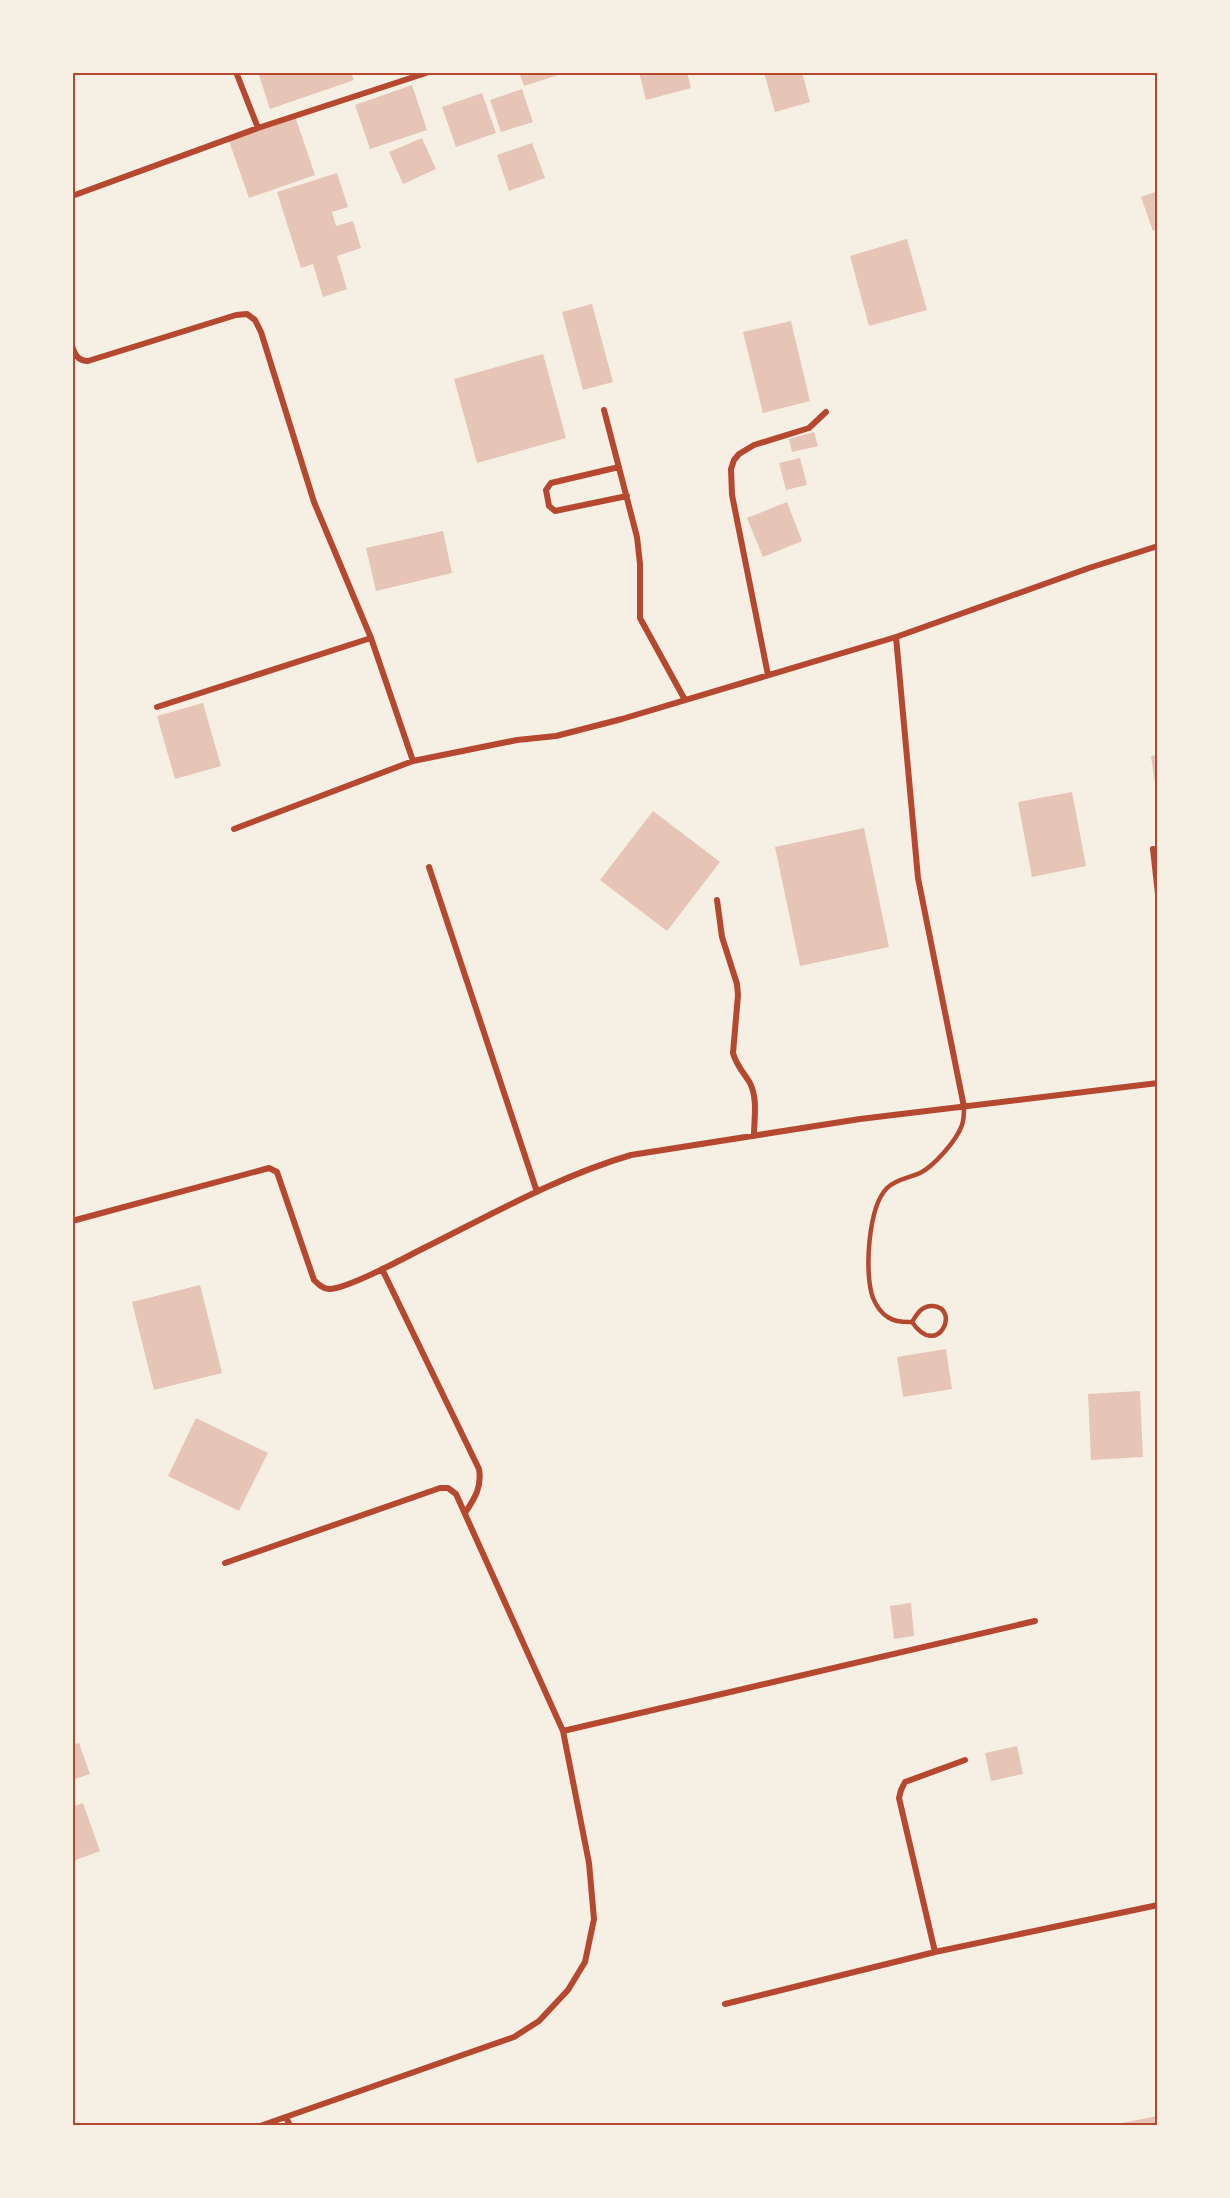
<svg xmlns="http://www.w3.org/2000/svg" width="1230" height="2198" viewBox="0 0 1230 2198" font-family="'Varela Round',sans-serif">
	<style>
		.building { fill: #e6c5b7 }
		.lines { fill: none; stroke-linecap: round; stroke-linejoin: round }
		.service { stroke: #b5482f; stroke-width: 4.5 }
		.minor { stroke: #b5482f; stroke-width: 6 }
		.neatline { fill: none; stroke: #b5482f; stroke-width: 2 }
	</style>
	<rect width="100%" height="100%" fill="#f6efe4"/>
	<path class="building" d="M 258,72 L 351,72 L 354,80 L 270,109 Z
		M 519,72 L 557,72 L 558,75 L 524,86 Z
		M 639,72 L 687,72 L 691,88 L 646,100 Z
		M 764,72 L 802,72 L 810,102 L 775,112 Z
		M 412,85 L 427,130 L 370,149 L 355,105 Z
		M 522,89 L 533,122 L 501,132 L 490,100 Z
		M 482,93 L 496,133 L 456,147 L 442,107 Z
		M 295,116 L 315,175 L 249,198 L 229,141 Z
		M 422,138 L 436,169 L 403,184 L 389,152 Z
		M 532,143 L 545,178 L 509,191 L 497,155 Z
		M 337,173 L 348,207 L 332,212 L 336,226 L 353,221 L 361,248 L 337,256 L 347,289 L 323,297 L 313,264 L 301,268 L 277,192 Z
		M 1158,191 L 1158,229 L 1153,231 L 1141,197 Z
		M 907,239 L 927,310 L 869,326 L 850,256 Z
		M 592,304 L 613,382 L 583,390 L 562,312 Z
		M 791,321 L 810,401 L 763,413 L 743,332 Z
		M 543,354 L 566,438 L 477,463 L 454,379 Z
		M 814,432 L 818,446 L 792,452 L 789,439 Z
		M 800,458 L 807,485 L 786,490 L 779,463 Z
		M 787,502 L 802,541 L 763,557 L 747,518 Z
		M 443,531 L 452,573 L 376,591 L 366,548 Z
		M 203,703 L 221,766 L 175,779 L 157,716 Z
		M 1158,755 L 1158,798 L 1157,798 L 1151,756 Z
		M 1072,792 L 1086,866 L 1032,877 L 1018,802 Z
		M 653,811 L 720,862 L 667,931 L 600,880 Z
		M 864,828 L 889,947 L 800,966 L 775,847 Z
		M 200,1285 L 222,1373 L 154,1390 L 132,1302 Z
		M 946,1349 L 952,1389 L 903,1397 L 897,1357 Z
		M 1140,1391 L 1143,1457 L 1091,1460 L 1088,1394 Z
		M 196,1418 L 268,1453 L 239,1511 L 168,1476 Z
		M 911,1603 L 914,1636 L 894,1639 L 890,1606 Z
		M 79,1743 L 90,1774 L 72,1780 L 72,1745 Z
		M 1017,1746 L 1023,1774 L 991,1781 L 985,1753 Z
		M 83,1803 L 100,1851 L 73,1861 L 72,1807 Z
		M 1157,2116 L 1158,2126 L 1113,2126 L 1112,2125 Z"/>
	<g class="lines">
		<path class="service" d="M 912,1322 C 917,1314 922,1305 933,1306 C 961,1308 938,1360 912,1322 C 893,1323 881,1317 873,1298 C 864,1274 868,1207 887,1188 C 896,1179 909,1178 920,1173 C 934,1166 957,1140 962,1125 C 964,1119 964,1113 964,1107"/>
		<path class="minor" d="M 236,72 L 258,128
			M 72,196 L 258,128 L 429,72
			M 72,346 C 75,355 78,361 88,361 L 236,315 L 247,314 L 255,320 L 261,332 L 314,502 L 371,638 L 413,761 L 517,740 L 556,736 L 622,719 L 896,637 L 1089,568 L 1158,546
			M 604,410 L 637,537 L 640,564 L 640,618 L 685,700
			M 619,467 L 551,483 L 546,490 L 549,506 L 555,511 L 627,496
			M 896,637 L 918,878 L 964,1107
			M 768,675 L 732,495 L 731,469 L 734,460 L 739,454 L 754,445 L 809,428 L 826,412
			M 157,707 L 371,638
			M 234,829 L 413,761
			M 1153,849 L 1158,894
			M 429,867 L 537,1192
			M 717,900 L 722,937 L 737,984 L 738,995 L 733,1053 C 736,1065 744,1073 750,1083 C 758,1099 754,1119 754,1136
			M 72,1221 L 269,1168 L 277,1172 L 278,1175 L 314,1280 C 318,1284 323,1289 329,1289 C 346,1289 401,1260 418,1251 C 487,1217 556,1177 631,1155 L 860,1119 L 1158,1083
			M 382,1269 L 479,1469 C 482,1487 475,1498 465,1513
			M 225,1563 L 440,1488 L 448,1488 L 456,1494 L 563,1731 L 589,1863 L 594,1919 L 585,1962 L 568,1990 L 539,2021 L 514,2037 L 260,2126
			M 563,1731 L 1035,1621
			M 935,1952 L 899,1798 L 901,1790 L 905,1782 L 965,1760
			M 725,2004 L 935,1952 L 1158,1905
			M 286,2117 L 290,2126"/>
	</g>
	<rect width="1230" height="2198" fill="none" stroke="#f6efe4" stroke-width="147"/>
	<rect x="74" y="74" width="1082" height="2050" class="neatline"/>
</svg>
